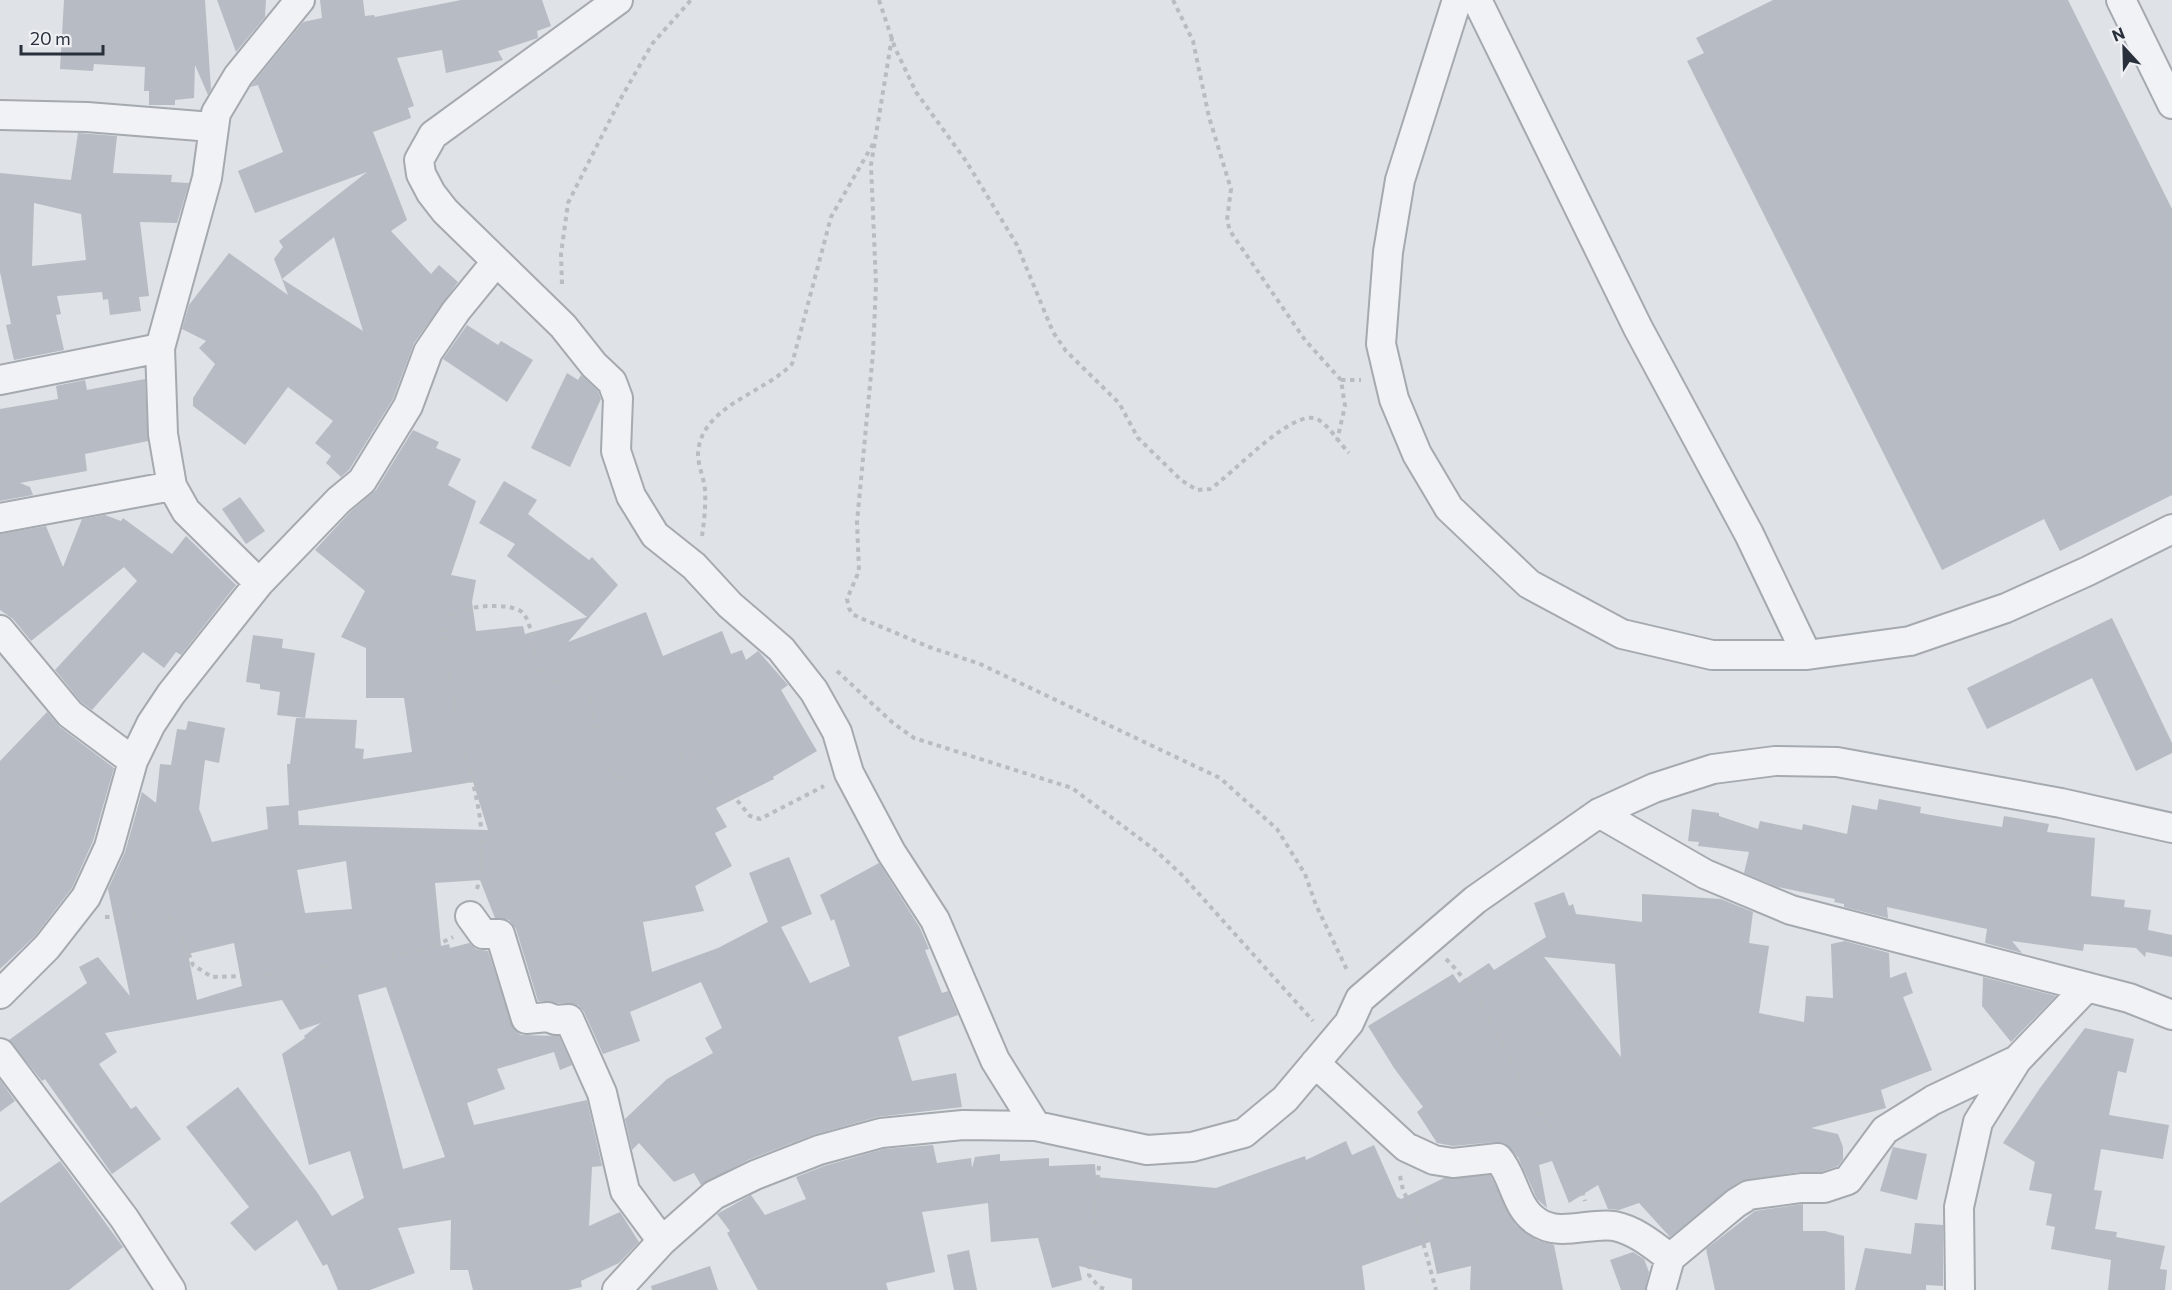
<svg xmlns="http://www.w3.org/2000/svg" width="2172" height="1290" viewBox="0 0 2172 1290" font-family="Commissioner,sans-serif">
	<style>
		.building { fill: #b7bbc3; fill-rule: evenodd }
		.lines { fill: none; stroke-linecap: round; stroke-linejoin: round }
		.minor-casing { stroke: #a5a9b0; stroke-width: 32 }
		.path { stroke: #b9bcc1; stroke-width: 4; stroke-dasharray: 4.5 4.5; stroke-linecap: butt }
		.minor { stroke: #f1f2f5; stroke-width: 28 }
	</style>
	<rect width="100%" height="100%" fill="#dfe2e6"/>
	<path class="building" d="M 64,0 L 205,0 L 211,89 L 208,95 L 195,65 L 194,98 L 175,100 L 175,105 L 149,105 L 149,91 L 144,91 L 145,67 L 94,64 L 93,71 L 60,69 Z
		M 217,0 L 266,0 L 265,17 L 236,52 Z
		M 320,0 L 363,0 L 365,16 L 374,15 L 375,17 L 461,0 L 542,0 L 551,26 L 537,31 L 538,38 L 498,51 L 503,60 L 446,73 L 442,50 L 397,58 L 414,106 L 408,108 L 411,118 L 373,132 L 407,220 L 391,231 L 431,274 L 439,265 L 458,282 L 414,343 L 393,399 L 349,470 L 341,477 L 326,463 L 331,456 L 315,443 L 333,421 L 288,387 L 245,445 L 193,406 L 193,398 L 215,364 L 199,348 L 206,341 L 182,329 L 189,305 L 229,253 L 288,295 L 282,279 L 363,331 L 334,237 L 282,279 L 274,259 L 283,247 L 279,241 L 367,172 L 255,213 L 238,171 L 283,152 L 258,85 L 250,87 L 303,22 L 322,18 Z
		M 1773,0 L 2068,0 L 2172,209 L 2172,495 L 2060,551 L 2044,519 L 1942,570 L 1687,61 L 1704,53 L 1696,38 Z
		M 78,133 L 117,136 L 113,173 L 172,175 L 171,182 L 189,183 L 177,223 L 140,222 L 149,296 L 139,297 L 141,311 L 110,315 L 108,299 L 103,300 L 102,292 L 57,296 L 61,314 L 56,315 L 64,350 L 14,360 L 6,325 L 11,324 L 0,272 L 0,173 L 71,180 ZM 34,203 L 81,214 L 86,260 L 32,266 Z
		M 467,325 L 498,345 L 501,341 L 533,360 L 507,402 L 443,359 Z
		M 567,373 L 578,380 L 581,375 L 598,391 L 601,399 L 570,467 L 531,448 Z
		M 145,379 L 148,441 L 85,454 L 87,471 L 20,483 L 30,487 L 33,495 L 0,501 L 0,409 L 58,399 L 56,386 L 85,380 L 87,390 Z
		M 413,430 L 439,442 L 436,448 L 461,459 L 448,485 L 476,501 L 451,575 L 476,580 L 472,602 L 476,631 L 523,626 L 525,634 L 587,617 L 507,556 L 515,544 L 479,523 L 504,481 L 537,500 L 528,514 L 589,560 L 592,557 L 618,585 L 568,642 L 646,612 L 663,656 L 722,631 L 731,654 L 742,650 L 746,660 L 758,651 L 788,685 L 781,690 L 817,751 L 773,777 L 774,779 L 716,808 L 727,827 L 715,833 L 732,866 L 695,886 L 704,911 L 643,922 L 652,972 L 718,948 L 768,922 L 749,873 L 789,857 L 812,914 L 781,927 L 810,983 L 850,966 L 834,919 L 831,921 L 820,895 L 879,863 L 920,928 L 929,949 L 925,950 L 942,993 L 948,991 L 958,1015 L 898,1037 L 912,1081 L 956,1073 L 962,1107 L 877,1117 L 813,1135 L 748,1160 L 701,1185 L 694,1173 L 674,1182 L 639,1143 L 632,1150 L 625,1119 L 667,1079 L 713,1053 L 705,1038 L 722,1028 L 701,982 L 630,1012 L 640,1041 L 603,1054 L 584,1012 L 578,1005 L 538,1001 L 516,929 L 509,920 L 495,918 L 480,880 L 435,883 L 441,946 L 449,944 L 450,948 L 469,943 L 476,949 L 488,951 L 514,1030 L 521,1035 L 559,1036 L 572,1065 L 560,1070 L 554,1052 L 497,1069 L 505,1089 L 467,1103 L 474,1125 L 587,1100 L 602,1166 L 592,1167 L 589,1226 L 620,1212 L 639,1242 L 619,1263 L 581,1281 L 582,1287 L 568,1290 L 473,1290 L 468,1270 L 450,1270 L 451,1220 L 398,1228 L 415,1273 L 370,1290 L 338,1290 L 327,1264 L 323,1266 L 297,1220 L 255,1251 L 230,1223 L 249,1207 L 186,1127 L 238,1087 L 317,1192 L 332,1216 L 364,1198 L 350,1151 L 309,1165 L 282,1054 L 305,1038 L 304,1036 L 321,1023 L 300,1030 L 282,1000 L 105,1033 L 117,1052 L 99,1064 L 131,1109 L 136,1106 L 161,1139 L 112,1174 L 45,1079 L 42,1081 L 9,1040 L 87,983 L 79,967 L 98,957 L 130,996 L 108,889 L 125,852 L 142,792 L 156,803 L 160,764 L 171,765 L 177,729 L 186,730 L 188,721 L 225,728 L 219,763 L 205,760 L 199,809 L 212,842 L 268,829 L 266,807 L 289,805 L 287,764 L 290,764 L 296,718 L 357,720 L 355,748 L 364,749 L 363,759 L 412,752 L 404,698 L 366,698 L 366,648 L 341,637 L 365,591 L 315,550 L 350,512 L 376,490 ZM 473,782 L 488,830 L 299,825 L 298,811 ZM 346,861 L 352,909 L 305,913 L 297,870 ZM 234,943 L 242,986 L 197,1000 L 188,954 ZM 386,987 L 445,1157 L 403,1169 L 358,995 Z
		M 240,497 L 265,531 L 246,544 L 222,509 Z
		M 105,515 L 121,521 L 123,518 L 172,554 L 186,536 L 236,585 L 181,655 L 176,652 L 164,668 L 143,652 L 92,710 L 81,702 L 55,670 L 137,581 L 124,567 L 31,641 L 13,619 L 0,610 L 0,534 L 46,526 L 63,567 L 82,519 Z
		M 2112,618 L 2172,743 L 2172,753 L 2136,771 L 2092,678 L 1987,729 L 1967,688 Z
		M 253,635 L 283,639 L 282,648 L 315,653 L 305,718 L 277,715 L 280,692 L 260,689 L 260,684 L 246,682 Z
		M 47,712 L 60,727 L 114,768 L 93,841 L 72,888 L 35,936 L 0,969 L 0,761 Z
		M 1879,799 L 1921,807 L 1920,813 L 1959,820 L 2002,827 L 2004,816 L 2049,824 L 2047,832 L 2095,838 L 2091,896 L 2125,900 L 2124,907 L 2151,910 L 2148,930 L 2172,935 L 2172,957 L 2146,952 L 2145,957 L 2136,948 L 2084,944 L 2083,951 L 2012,941 L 2022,953 L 1985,943 L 1987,929 L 1887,907 L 1888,918 L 1844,907 L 1844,904 L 1834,902 L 1835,899 L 1778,887 L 1744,873 L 1749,852 L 1698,846 L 1699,842 L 1688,841 L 1692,809 L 1719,813 L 1719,816 L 1758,829 L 1760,821 L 1802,830 L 1803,824 L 1847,834 L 1852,805 L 1877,810 Z
		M 1564,892 L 1569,906 L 1573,904 L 1576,914 L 1642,922 L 1642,894 L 1721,899 L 1753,912 L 1749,943 L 1769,946 L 1759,1013 L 1804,1022 L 1806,996 L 1833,998 L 1831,944 L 1845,941 L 1889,953 L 1890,978 L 1906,972 L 1913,993 L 1903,997 L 1932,1070 L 1881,1090 L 1886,1108 L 1811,1128 L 1838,1134 L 1843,1147 L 1843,1159 L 1838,1166 L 1821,1172 L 1799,1172 L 1741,1181 L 1670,1237 L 1639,1203 L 1619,1210 L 1608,1209 L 1598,1185 L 1569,1203 L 1552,1161 L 1539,1165 L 1547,1208 L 1537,1199 L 1518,1157 L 1505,1143 L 1496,1142 L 1453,1146 L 1437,1143 L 1417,1112 L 1423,1107 L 1394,1068 L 1368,1026 L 1453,974 L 1459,983 L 1489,963 L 1494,970 L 1546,937 L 1534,903 ZM 1544,957 L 1615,964 L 1621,1057 Z
		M 1983,977 L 2056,996 L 2011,1042 L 1982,1006 Z
		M 2085,1028 L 2134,1039 L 2126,1073 L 2118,1071 L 2109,1115 L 2169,1125 L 2163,1159 L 2101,1149 L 2094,1190 L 2102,1191 L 2095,1229 L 2117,1232 L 2116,1237 L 2165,1246 L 2160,1269 L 2167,1270 L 2165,1290 L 2108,1290 L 2111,1260 L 2051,1249 L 2055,1227 L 2046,1225 L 2052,1194 L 2029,1190 L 2035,1162 L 2003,1143 L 2040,1088 Z
		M 0,1080 L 15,1101 L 0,1112 Z
		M 1346,1141 L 1352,1155 L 1374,1145 L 1397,1197 L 1401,1199 L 1444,1178 L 1490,1175 L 1516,1225 L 1537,1240 L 1554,1245 L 1563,1290 L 1470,1290 L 1471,1266 L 1437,1274 L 1430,1242 L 1362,1266 L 1365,1290 L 1132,1290 L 1132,1279 L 1079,1266 L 1082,1280 L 1052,1288 L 1038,1238 L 991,1242 L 988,1203 L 922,1212 L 935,1272 L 886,1283 L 888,1290 L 758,1290 L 727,1233 L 730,1231 L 717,1214 L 751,1195 L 765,1215 L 806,1199 L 796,1177 L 824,1166 L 884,1149 L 933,1145 L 937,1163 L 971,1158 L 972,1168 L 975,1157 L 1000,1154 L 1000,1161 L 1049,1158 L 1049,1166 L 1095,1164 L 1096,1177 L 1216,1188 L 1305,1156 L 1306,1160 Z
		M 1893,1147 L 1927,1154 L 1917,1200 L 1880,1191 Z
		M 60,1161 L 123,1247 L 69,1290 L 0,1290 L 0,1203 Z
		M 1803,1204 L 1803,1231 L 1825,1231 L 1844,1236 L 1845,1290 L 1715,1290 L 1706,1249 L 1755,1211 Z
		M 1915,1223 L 1943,1225 L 1943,1286 L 1926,1285 L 1926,1290 L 1855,1290 L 1865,1248 L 1911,1254 Z
		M 969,1250 L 977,1290 L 954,1290 L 947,1255 Z
		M 1633,1252 L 1644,1259 L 1649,1272 L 1645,1290 L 1621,1290 L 1610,1260 Z
		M 710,1266 L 718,1290 L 652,1290 L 651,1286 Z"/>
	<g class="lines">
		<defs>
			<path id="minor" d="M 618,0 L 433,135 L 419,160 L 421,174 L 431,193 L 445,211 L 563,326 L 594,365 L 612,382 L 618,398 L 616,451 L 631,496 L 655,535 L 694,566 L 730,605 L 781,649 L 814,691 L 837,732 L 849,773 L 891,852 L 935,920 L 995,1060 L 1036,1126
				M 1457,0 L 1400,180 L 1388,252 L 1381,344 L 1394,399 L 1417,454 L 1449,508 L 1529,584 L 1622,634 L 1712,655 L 1807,655 L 1910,641 L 2006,608 L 2088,571 L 2172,529
				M 1477,0 L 1638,328 L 1749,534 L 1807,655
				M 2121,0 L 2172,104
				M 0,115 L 87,117 L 212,127
				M 0,380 L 160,348
				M 0,518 L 172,486
				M 259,583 L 186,511 L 172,486 L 163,434 L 160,348 L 207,178 L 216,113 L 238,76 L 300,0
				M 0,630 L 70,714 L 133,761
				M 1599,813 L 1705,874 L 1791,910 L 2129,998 L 2172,1015
				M 470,916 L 483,934 L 500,934 L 526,1019 L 548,1017 L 555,1020 L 569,1019 L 602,1093 L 625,1191 L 662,1241
				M 0,994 L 47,947 L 86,897 L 109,847 L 133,761 L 151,724 L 171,694 L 259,583 L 339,500 L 362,481 L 408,406 L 428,352 L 456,311 L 496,262
				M 0,1053 L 124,1218 L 171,1290
				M 1315,1063 L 1406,1147 L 1434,1160 L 1453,1163 L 1498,1158 C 1514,1176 1515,1207 1536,1221 C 1559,1238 1589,1222 1614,1226 C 1635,1230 1653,1245 1670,1258
				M 617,1290 L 662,1241 L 714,1195 L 755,1175 L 819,1150 L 881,1133 L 963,1125 L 1036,1126 L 1147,1150 L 1192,1147 L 1244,1133 L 1285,1099 L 1349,1023 L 1360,999 L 1475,900 L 1599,813 L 1654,788 L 1713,769 L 1775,761 L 1837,762 L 2061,803 L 2172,828
				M 1661,1290 L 1670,1258 L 1736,1203 L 1749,1195 L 1801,1188 L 1824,1188 L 1848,1180 L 1885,1130 L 1933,1100 L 2017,1060
				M 1960,1290 L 1959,1207 L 1978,1122 L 2017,1060 L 2087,987"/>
		</defs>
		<use href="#minor" class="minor-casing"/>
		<path class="path" d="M 879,0 L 895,48 L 916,92 L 966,161 L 1017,245 L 1053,332 L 1066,351 L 1119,403 L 1138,438 L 1181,480 L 1197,490 L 1210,489 C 1232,475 1292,408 1317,419 C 1329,425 1339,443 1349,453
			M 1173,0 L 1193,41 L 1209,117 L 1231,189 L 1227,220 L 1230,231 L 1305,340 L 1341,380 L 1345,406 L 1337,441
			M 892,37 L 871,165 L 876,284 L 873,353 L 857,522 L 859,571 L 847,599 L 849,608 L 852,614 L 865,620 L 929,647 L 980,664 L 1220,778 L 1277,829 L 1305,874 L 1316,905 L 1348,972
			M 562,284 L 561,254 L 568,203 L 621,98 L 652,44 L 691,0
			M 1341,380 L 1361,380
			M 702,536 C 704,522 706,505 705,490 C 704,478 698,466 698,454 C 700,406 765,393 792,364 L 831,217 L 873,144
			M 837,671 L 893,723 L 914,738 L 1072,788 L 1155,850 L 1182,875 L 1313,1021
			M 477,889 C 494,827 465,765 454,705 C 449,678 448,650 443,623 C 450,605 514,600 524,614 C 536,632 531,661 543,681 L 550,683 L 576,678 L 588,692 L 606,768 L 614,776 L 622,778 L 685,755 L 694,756 L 716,793 L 736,799 L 750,816 L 760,819 L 824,786
			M 105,917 L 175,918 L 193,965 L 212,977 L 275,975 L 414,952 L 435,946 L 453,937
			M 1446,959 C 1483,995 1505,1051 1530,1095 C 1550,1130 1575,1163 1585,1201
			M 1099,1166 L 1089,1275 L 1099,1287 L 1108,1290
			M 1400,1176 L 1403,1190 L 1417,1220 L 1436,1290"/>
		<use href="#minor" class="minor"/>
	</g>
	<g transform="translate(2124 48) rotate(338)" stroke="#eef0f4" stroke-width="4.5" paint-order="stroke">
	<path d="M0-4.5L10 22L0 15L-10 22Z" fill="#29303c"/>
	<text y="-9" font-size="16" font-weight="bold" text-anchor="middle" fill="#29303c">N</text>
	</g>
	<path d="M21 45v9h82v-9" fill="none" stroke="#29303c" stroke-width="3"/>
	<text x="30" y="45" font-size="18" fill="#29303c" stroke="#eef0f4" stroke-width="4.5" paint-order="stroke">20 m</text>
</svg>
